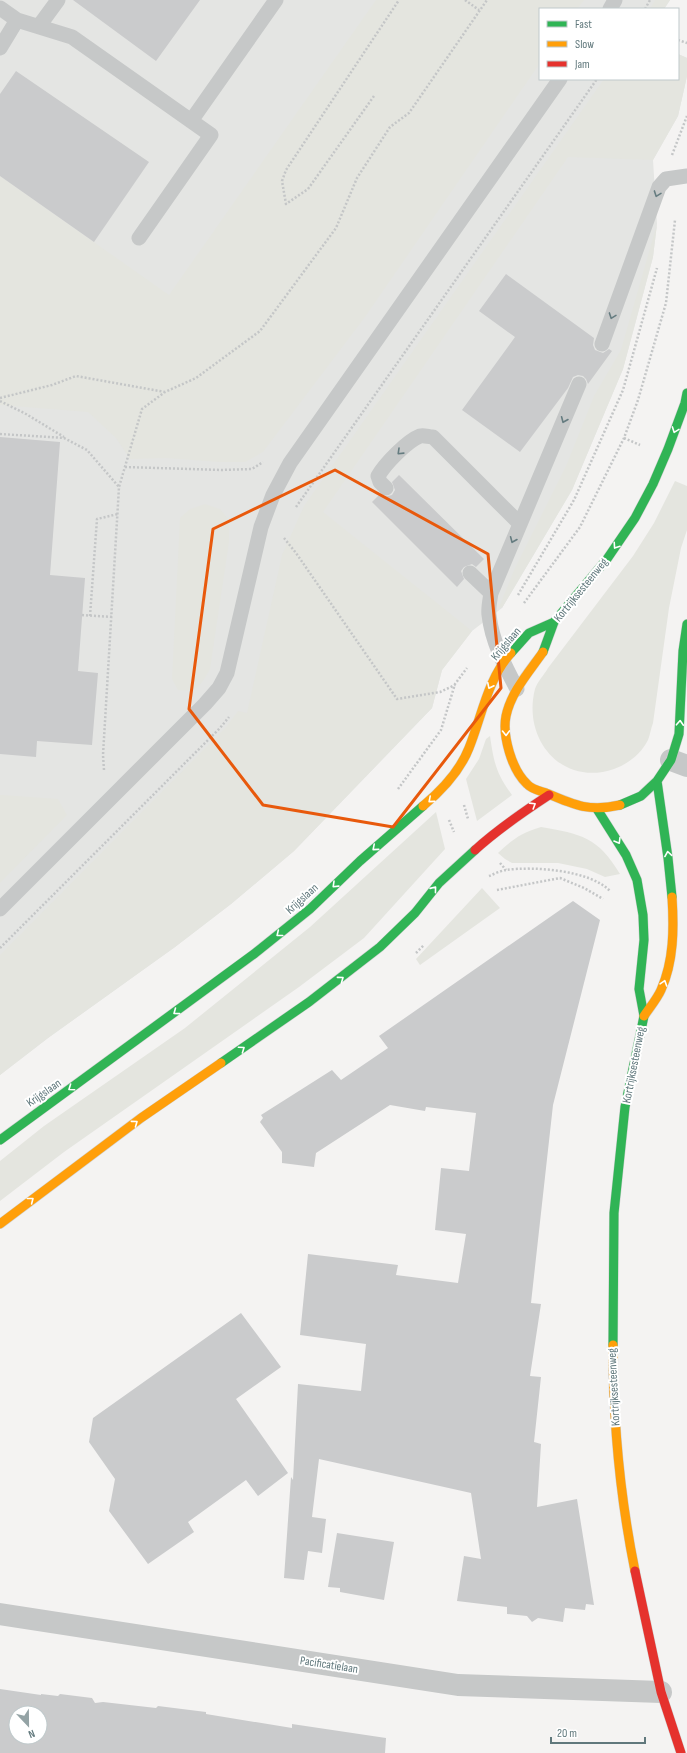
<svg xmlns="http://www.w3.org/2000/svg" width="687" height="1753" viewBox="0 0 687 1753" font-family="'Sofia Sans Condensed',sans-serif">
	<style>
		.built { fill: #e4e5e3 }
		.green { fill: #e4e5df }
		.building { fill: #cacbcc; fill-rule: evenodd }
		.lines { fill: none; stroke-linecap: round; stroke-linejoin: round }
		.fast-casing { stroke: #cfd0d0; stroke-width: 10 }
		.slow-casing { stroke: #cfd0d0; stroke-width: 10 }
		.jam-casing { stroke: #cfd0d0; stroke-width: 10 }
		.path { stroke: #c4c6c7; stroke-width: 2.5; stroke-dasharray: 2 2; stroke-linecap: butt }
		.lane { stroke: #c6c8c8; stroke-width: 15 }
		.street { stroke: #c6c8c8; stroke-width: 22 }
		.fast { stroke: #30b455; stroke-width: 9 }
		.slow { stroke: #ff9f0a; stroke-width: 9 }
		.jam { stroke: #e5322d; stroke-width: 9 }
		.oneway { stroke: #657c80 }
		.oneway2 { stroke: #fff }
		.marked { fill: none; stroke: #e8590c; stroke-width: 3; stroke-linejoin: round }
		.labels { text-anchor: middle; dominant-baseline: central; stroke-width: 4; stroke-linejoin: round; paint-order: stroke }
		.street-label { font-size: 12px; fill: #60787c; stroke: #fff }
	</style>
	<rect width="100%" height="100%" fill="#f4f3f2"/>
	<path class="built" d="M 0,0 L 670,0 L 664,9 L 540,9 L 540,79 L 678,79 L 678,54 L 687,58 L 687,76 L 678,116 L 653,160 L 657,224 L 653,257 L 623,369 L 572,490 L 502,608 L 472,631 L 442,670 L 432,708 L 294,851 L 231,904 L 175,947 L 48,1038 L 0,1075 Z"/>
	<path class="green" d="M 376,0 L 584,0 L 577,9 L 540,9 L 540,63 L 365,317 L 263,452 L 245,462 L 219,462 L 166,458 L 130,459 L 116,438 L 88,412 L 0,405 L 0,176 L 169,295 Z
		M 655,0 L 670,0 L 664,9 L 650,9 Z
		M 678,54 L 687,58 L 687,76 L 678,116 L 653,160 L 568,157 L 323,512 L 472,631 L 442,670 L 432,708 L 294,851 L 231,904 L 175,947 L 48,1038 L 0,1075 L 0,955 L 226,727 L 238,711 L 247,713 L 282,555 L 304,506 L 604,79 L 678,79 Z
		M 657,224 L 653,257 L 623,369 L 572,490 L 502,608 L 499,607 L 515,568 L 566,466 L 594,396 L 621,350 Z
		M 675,481 L 687,486 L 687,530 L 681,548 L 669,608 L 653,723 C 651,728 650,735 648,740 C 641,754 628,764 614,769 C 562,787 522,739 535,689 C 537,682 544,675 548,668 L 633,556 L 654,523 Z
		M 205,504 L 220,509 L 229,520 L 229,542 L 210,669 C 201,685 197,693 178,690 L 172,679 L 180,518 L 190,509 Z
		M 490,736 C 494,763 496,773 512,795 L 477,821 L 466,779 L 479,759 L 486,739 Z
		M 0,795 L 58,799 L 67,815 L 0,883 Z
		M 436,812 L 445,849 L 364,938 L 299,987 L 64,1152 L 0,1201 L 0,1161 L 44,1126 L 185,1028 L 310,927 Z
		M 541,827 C 581,834 598,837 620,874 L 605,877 L 587,869 L 558,863 L 512,863 L 505,859 L 498,853 C 513,839 521,833 541,827 Z
		M 482,888 L 500,908 L 420,965 L 416,959 Z"/>
	<path class="building" d="M 73,0 L 200,0 L 156,61 Z
		M 16,71 L 149,162 L 94,242 L 0,176 L 0,94 Z
		M 506,274 L 594,338 L 593,345 L 595,350 L 603,353 L 609,349 L 612,351 L 588,384 L 586,379 L 583,376 L 578,375 L 573,377 L 568,388 L 520,452 L 462,410 L 515,337 L 479,311 Z
		M 0,437 L 60,442 L 50,575 L 85,578 L 78,671 L 98,673 L 92,745 L 37,741 L 36,757 L 0,754 Z
		M 399,475 L 484,559 L 476,567 L 472,564 L 464,567 L 461,571 L 464,579 L 457,587 L 372,502 L 380,494 L 384,497 L 392,495 L 395,490 L 392,482 Z
		M 573,901 L 600,920 L 553,1105 L 531,1303 L 541,1304 L 530,1376 L 541,1377 L 534,1442 L 541,1444 L 537,1507 L 577,1499 L 594,1605 L 586,1604 L 585,1610 L 565,1608 L 563,1622 L 538,1618 L 532,1622 L 527,1616 L 507,1614 L 507,1607 L 457,1601 L 464,1556 L 481,1559 L 471,1493 L 319,1459 L 312,1517 L 326,1519 L 322,1553 L 308,1551 L 304,1580 L 284,1578 L 291,1477 L 293,1480 L 298,1384 L 361,1391 L 366,1344 L 300,1335 L 308,1254 L 398,1265 L 396,1275 L 458,1283 L 466,1234 L 435,1230 L 441,1168 L 469,1171 L 476,1113 L 426,1107 L 425,1111 L 390,1105 L 316,1153 L 314,1167 L 282,1163 L 282,1152 L 260,1122 L 263,1118 L 261,1115 L 332,1070 L 341,1080 L 388,1048 L 379,1036 Z
		M 241,1313 L 281,1367 L 236,1399 L 288,1473 L 258,1496 L 246,1480 L 188,1522 L 194,1532 L 148,1564 L 109,1511 L 115,1479 L 89,1442 L 93,1418 Z
		M 337,1533 L 394,1542 L 384,1600 L 340,1592 L 340,1588 L 328,1587 Z
		M 0,1689 L 41,1695 L 41,1694 L 58,1696 L 60,1694 L 92,1698 L 95,1703 L 103,1702 L 156,1708 L 158,1706 L 206,1712 L 206,1714 L 292,1728 L 292,1724 L 386,1738 L 385,1753 L 0,1753 ZM 16,1713 L 40,1713 L 40,1737 L 16,1737 Z"/>
	<g class="lines">
		<defs>
			<path id="fast" d="M 543,652 L 554,622 L 607,559 L 635,518 L 653,484 L 668,449 L 685,403 L 687,393
				M 511,653 L 529,633 L 554,622
				M 657,781 L 668,858 L 672,897
				M 620,805 L 641,796 L 657,781 L 671,760 L 679,734 L 683,651 L 687,624
				M 597,809 L 626,855 L 637,880 L 643,915 L 644,940 L 639,989 L 644,1016 L 625,1107 L 614,1213 L 613,1345
				M 221,1063 L 309,1002 L 380,947 L 415,913 L 439,883 L 475,850
				M 0,1140 L 254,954 L 310,909 L 360,861 L 423,806"/>
			<path id="slow" d="M 543,652 C 529,672 511,692 506,716 C 502,736 512,770 527,784 C 531,789 540,791 546,793 C 574,805 589,812 620,805
				M 423,806 C 441,791 460,771 469,748 C 482,716 487,680 511,653
				M 644,1016 C 650,1007 657,999 661,990 C 674,961 674,928 672,897
				M 0,1224 L 141,1118 L 221,1063
				M 613,1345 C 613,1421 620,1497 635,1571"/>
			<path id="jam" d="M 475,850 C 498,829 523,812 549,795
				M 635,1571 L 661,1692 L 681,1753"/>
		</defs>
		<use href="#fast" class="fast-casing"/>
		<use href="#slow" class="slow-casing"/>
		<use href="#jam" class="jam-casing"/>
		<path class="path" d="M 465,0 L 479,10
			M 645,9 L 650,0
			M 678,40 L 687,43
			M 374,96 L 308,189 L 286,204 L 282,181 L 286,170 L 399,0
			M 672,155 L 687,116
			M 0,398 L 52,385 L 76,376 L 165,392
			M 0,401 L 26,414 L 64,437
			M 0,434 L 64,438 L 87,450 L 119,487
			M 624,438 L 640,445
			M 125,467 L 221,470 L 252,469 L 263,462
			M 296,507 L 597,79
			M 284,538 L 296,553 L 397,699 L 440,692 L 455,685
			M 518,595 L 574,500 L 623,390 L 657,268
			M 524,603 L 580,527 L 624,438 L 638,400 L 666,303 L 675,220
			M 82,615 L 112,617
			M 90,616 L 97,519 L 118,514
			M 104,770 L 103,755 L 119,487 L 142,409 L 165,392 L 196,378 L 260,331 L 336,228 L 357,178 L 390,127 L 409,113 L 487,0
			M 398,789 L 441,730 L 455,684 L 467,668
			M 464,805 L 468,819
			M 449,820 L 454,832
			M 500,863 L 506,870
			M 489,876 C 494,874 500,871 506,870 C 533,866 590,870 610,891
			M 497,890 L 560,878 L 584,888 L 603,899
			M 0,948 L 220,728 L 229,717
			M 416,953 L 424,945"/>
		<path class="lane" d="M 0,8 L 17,20 L 72,37 L 211,135 L 139,238
			M 610,9 L 615,0
			M 39,26 L 58,0
			M 0,48 L 17,20
			M 191,121 L 276,0
			M 602,344 L 659,187 L 666,179 L 687,176
			M 386,488 L 380,482 L 378,476 C 385,464 407,441 420,436 C 424,435 429,437 433,437 L 520,524
			M 470,573 L 491,593
			M 517,689 C 505,666 492,642 489,615 C 488,608 490,600 491,593 L 579,384
			M 0,909 L 205,704 L 219,688 L 227,673 L 261,527 L 273,495 L 290,463 L 560,79"/>
		<path class="street" d="M 671,760 L 687,766
			M 0,1614 L 458,1685 L 661,1692"/>
		<use href="#fast" class="fast"/>
		<use href="#slow" class="slow"/>
		<use href="#jam" class="jam"/>
	</g>
	<defs><path id="oneway-chevron" d="M-2-3.5L2.5 0L-2 3.5" fill="none" stroke-width="1.6" stroke-linecap="round" stroke-linejoin="round"/></defs>
	<g class="oneway">
		<use href="#oneway-chevron" transform="translate(657 194) rotate(110)"/>
		<use href="#oneway-chevron" transform="translate(612 316) rotate(110)"/>
		<use href="#oneway-chevron" transform="translate(564 420) rotate(113)"/>
		<use href="#oneway-chevron" transform="translate(400 452) rotate(136)"/>
		<use href="#oneway-chevron" transform="translate(513 540) rotate(113)"/>
	</g>
	<g class="oneway2">
		<use href="#oneway-chevron" transform="translate(675 430) rotate(110)"/>
		<use href="#oneway-chevron" transform="translate(616 546) rotate(124)"/>
		<use href="#oneway-chevron" transform="translate(490 686) rotate(116)"/>
		<use href="#oneway-chevron" transform="translate(680 723) rotate(-87)"/>
		<use href="#oneway-chevron" transform="translate(506 733) rotate(89)"/>
		<use href="#oneway-chevron" transform="translate(431 800) rotate(139)"/>
		<use href="#oneway-chevron" transform="translate(533 805) rotate(-32)"/>
		<use href="#oneway-chevron" transform="translate(618 841) rotate(59)"/>
		<use href="#oneway-chevron" transform="translate(375 848) rotate(139)"/>
		<use href="#oneway-chevron" transform="translate(668 854) rotate(-99)"/>
		<use href="#oneway-chevron" transform="translate(335 885) rotate(136)"/>
		<use href="#oneway-chevron" transform="translate(434 889) rotate(-51)"/>
		<use href="#oneway-chevron" transform="translate(279 934) rotate(141)"/>
		<use href="#oneway-chevron" transform="translate(341 979) rotate(-36)"/>
		<use href="#oneway-chevron" transform="translate(664 983) rotate(-72)"/>
		<use href="#oneway-chevron" transform="translate(176 1012) rotate(143)"/>
		<use href="#oneway-chevron" transform="translate(242 1049) rotate(-35)"/>
		<use href="#oneway-chevron" transform="translate(71 1088) rotate(145)"/>
		<use href="#oneway-chevron" transform="translate(135 1123) rotate(-36)"/>
		<use href="#oneway-chevron" transform="translate(31 1200) rotate(-38)"/>
	</g>
	<path class="marked" d="M 335,470 L 488,554 L 501,688 L 393,827 L 263,805 L 189,709 L 213,529 Z"/>
	<g class="labels">
		<g class="street-label">
			<text transform="translate(581 590) rotate(-51)">Kortrijksesteenweg</text>
			<text transform="translate(506 644) rotate(-50)">Krijgslaan</text>
			<text transform="translate(302 899) rotate(-42)">Krijgslaan</text>
			<text transform="translate(634 1065) rotate(-79)">Kortrijksesteenweg</text>
			<text transform="translate(44 1093) rotate(-35)">Krijgslaan</text>
			<text transform="translate(614 1387) rotate(-93)">Kortrijksesteenweg</text>
			<text transform="translate(329 1665) rotate(9)">Pacificatielaan</text>
		</g>
	</g>
	<rect x="539" y="8" width="140" height="72" fill="#ffffff" stroke="#bfc9cb"/>
	<rect x="547" y="21" width="20" height="6" fill="#30b455" stroke="#bfc9cb"/>
	<text x="575" y="28" font-size="12" fill="#60787c">Fast</text>
	<rect x="547" y="41" width="20" height="6" fill="#ff9f0a" stroke="#bfc9cb"/>
	<text x="575" y="48" font-size="12" fill="#60787c">Slow</text>
	<rect x="547" y="61" width="20" height="6" fill="#e5322d" stroke="#bfc9cb"/>
	<text x="575" y="68" font-size="12" fill="#60787c">Jam</text>
	<g transform="translate(28 1725) rotate(158)"><circle r="19" fill="#ffffff" stroke="#bfc9cb"/>
	<path d="M0-3L7 15L0 10L-7 15Z" fill="#94a3a5"/>
	<text y="-6" font-size="11" font-weight="bold" text-anchor="middle" fill="#60787c">N</text>
	</g>
	<path d="M551 1737v6h94v-6" fill="none" stroke="#60787c" stroke-width="2"/>
	<text x="557" y="1737" font-size="12" fill="#60787c" stroke="#ffffff" stroke-width="3" paint-order="stroke">20 m</text>
</svg>
